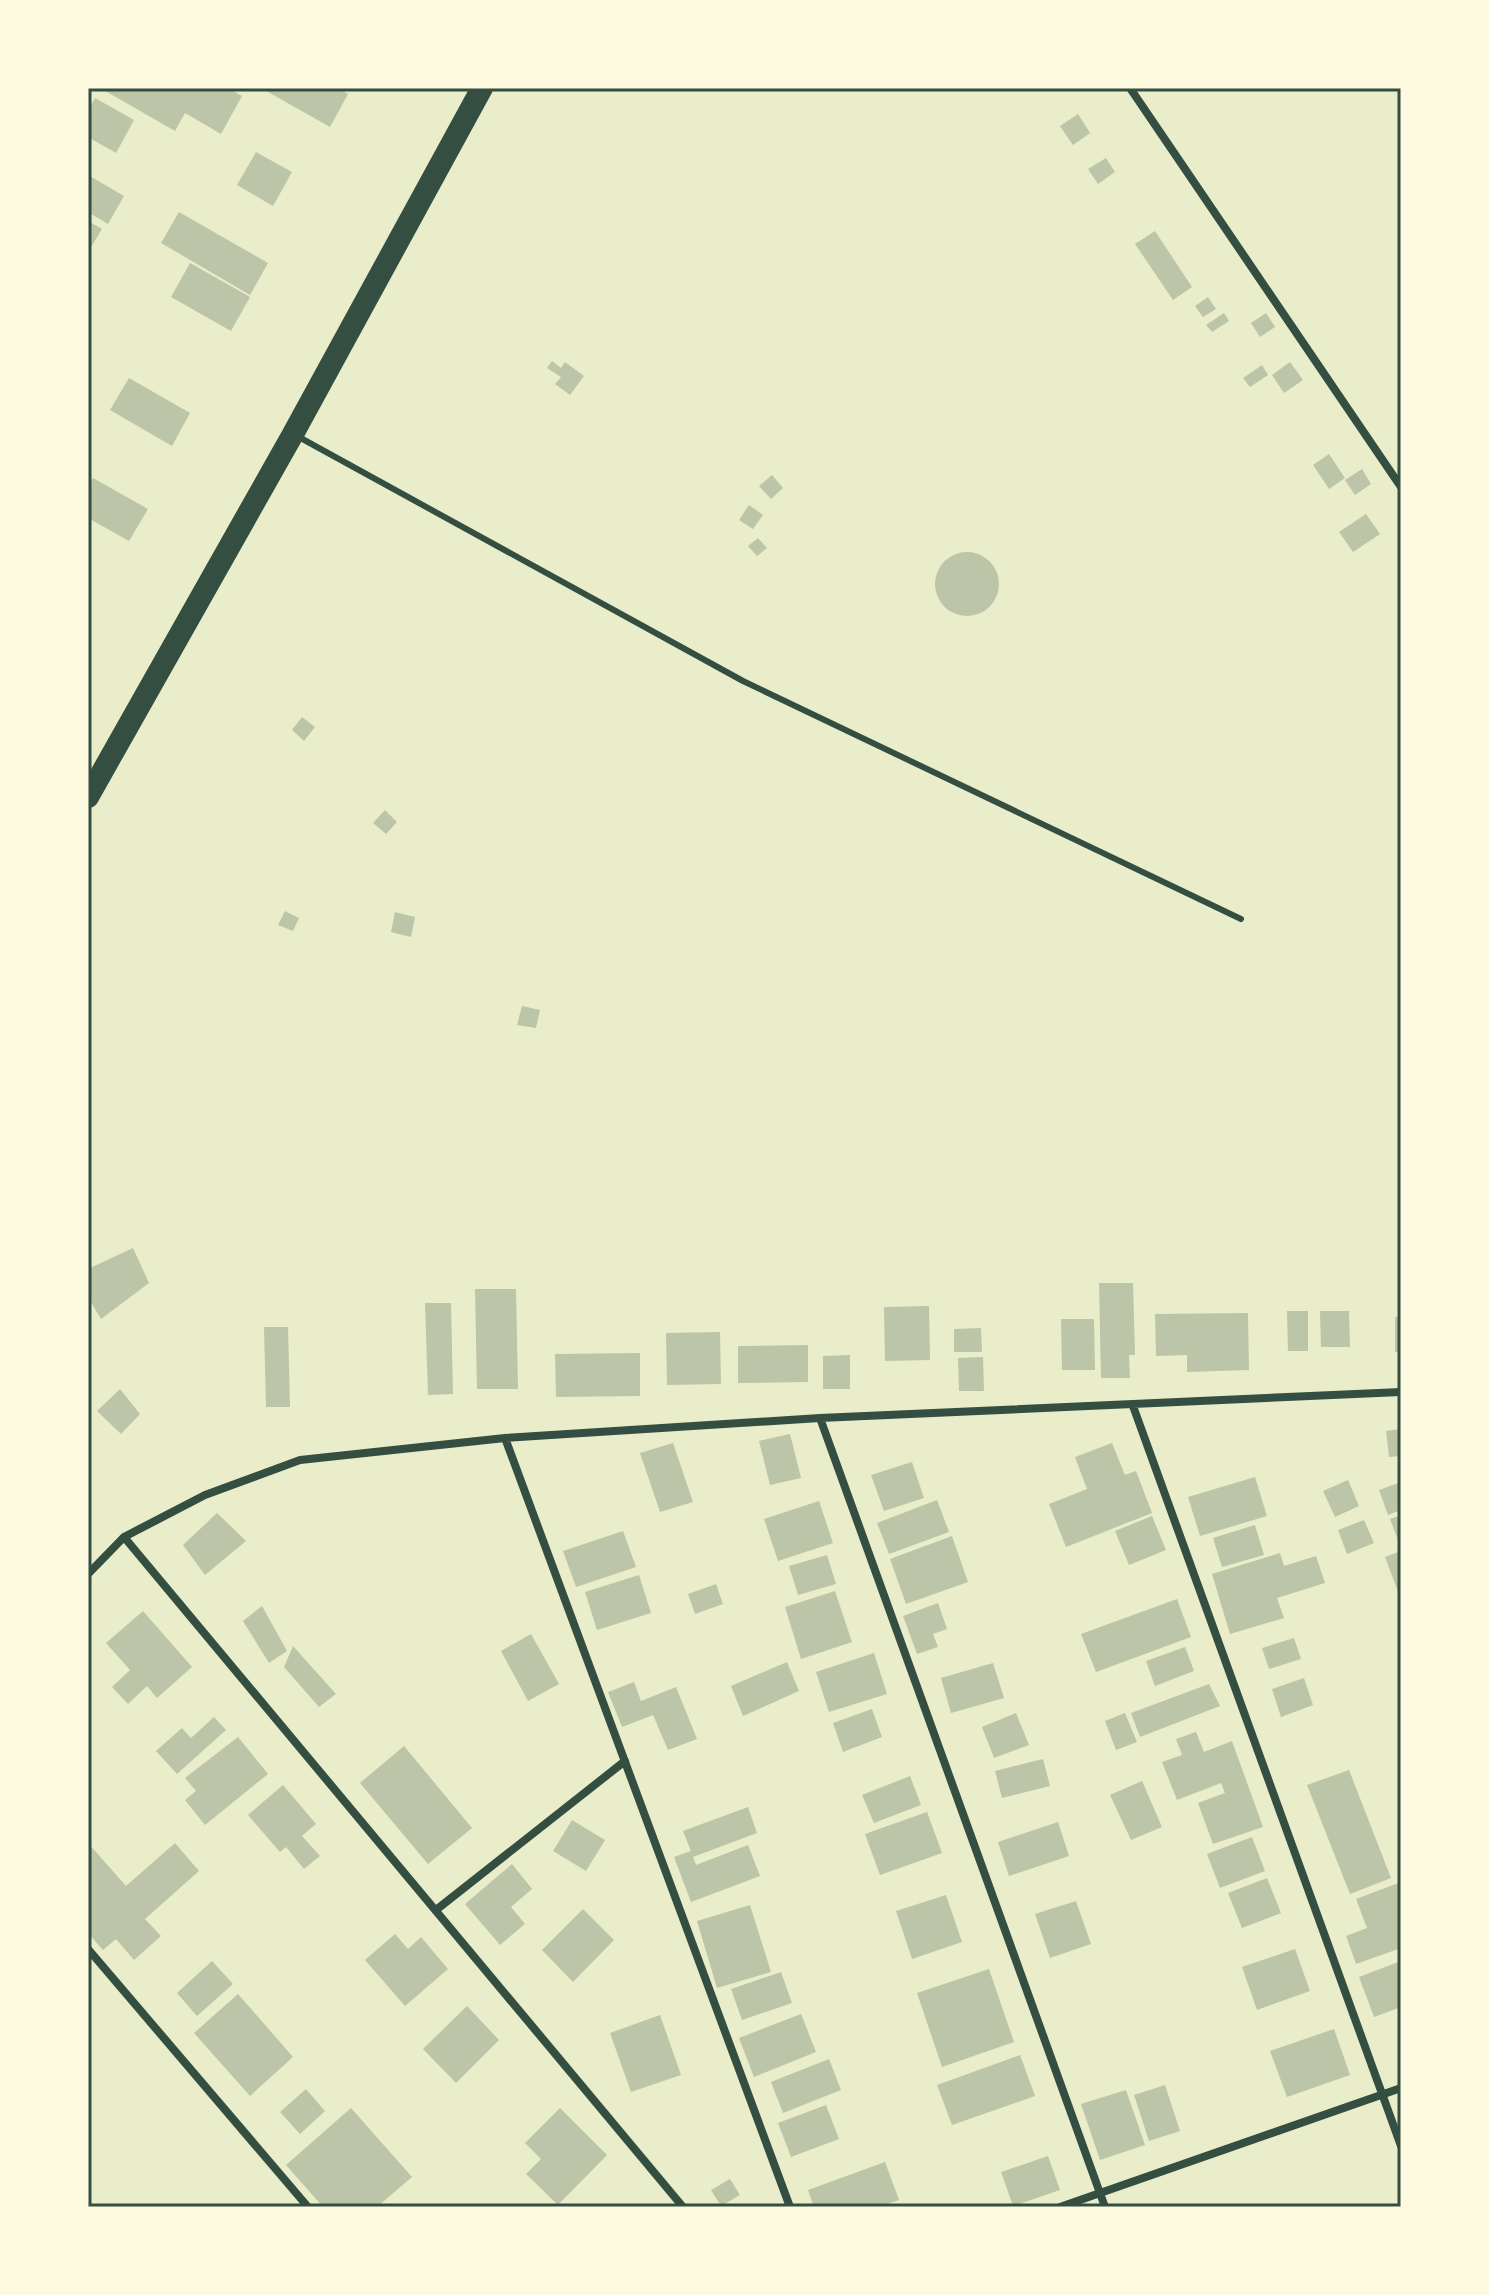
<svg xmlns="http://www.w3.org/2000/svg" width="1489" height="2295" viewBox="0 0 1489 2295" font-family="Barlow,sans-serif">
	<style>
		.building { fill: #bcc5a7 }
		.lines { fill: none; stroke-linecap: round; stroke-linejoin: round }
		.service { stroke: #344e41; stroke-width: 6 }
		.minor { stroke: #344e41; stroke-width: 8 }
		.trunk { stroke: #344e41; stroke-width: 22 }
		.neatline { fill: none; stroke: #344e41; stroke-width: 3 }
	</style>
	<rect width="100%" height="100%" fill="#e9edc9"/>
	<path class="building" d="M 100,88 L 228,88 L 242,96 L 221,134 L 185,113 L 175,131 Z
		M 261,88 L 338,88 L 348,94 L 330,127 Z
		M 95,98 L 134,120 L 116,153 L 88,137 L 88,111 Z
		M 1078,114 L 1090,133 L 1073,145 L 1060,126 Z
		M 256,152 L 292,172 L 273,206 L 237,185 Z
		M 1106,158 L 1115,172 L 1098,184 L 1088,169 Z
		M 88,175 L 124,196 L 108,224 L 88,212 Z
		M 179,212 L 268,263 L 250,295 L 161,243 Z
		M 88,221 L 102,229 L 88,252 Z
		M 1155,231 L 1192,287 L 1173,300 L 1135,244 Z
		M 190,263 L 250,297 L 231,331 L 171,297 Z
		M 1208,297 L 1216,309 L 1203,317 L 1195,306 Z
		M 1224,313 L 1229,321 L 1212,332 L 1206,325 Z
		M 1266,313 L 1275,327 L 1260,337 L 1251,323 Z
		M 552,361 L 561,368 L 565,362 L 584,376 L 570,395 L 555,384 L 561,377 L 547,368 Z
		M 1290,362 L 1303,380 L 1284,393 L 1272,375 Z
		M 1262,365 L 1268,375 L 1250,387 L 1243,378 Z
		M 129,378 L 190,413 L 172,446 L 110,410 Z
		M 1329,454 L 1345,478 L 1329,489 L 1313,465 Z
		M 1362,469 L 1371,484 L 1355,495 L 1345,480 Z
		M 772,475 L 783,488 L 771,499 L 759,486 Z
		M 93,478 L 148,509 L 129,541 L 88,518 L 88,487 Z
		M 749,505 L 763,515 L 753,529 L 739,520 Z
		M 1366,514 L 1380,534 L 1353,552 L 1339,532 Z
		M 758,538 L 767,548 L 757,556 L 748,546 Z
		M935 584a32 32 0 1 1 64 0a32 32 0 1 1-64 0Z
		M 302,717 L 315,727 L 304,741 L 292,730 Z
		M 385,810 L 397,822 L 386,834 L 373,823 Z
		M 285,911 L 299,918 L 293,931 L 278,925 Z
		M 395,912 L 415,917 L 411,937 L 391,932 Z
		M 522,1006 L 540,1010 L 536,1028 L 517,1025 Z
		M 133,1248 L 149,1283 L 101,1319 L 88,1297 L 88,1269 Z
		M 1099,1283 L 1133,1283 L 1135,1355 L 1129,1355 L 1130,1378 L 1101,1378 Z
		M 475,1289 L 516,1289 L 518,1389 L 477,1389 Z
		M 425,1303 L 451,1303 L 453,1394 L 428,1395 Z
		M 929,1306 L 930,1360 L 885,1361 L 884,1307 Z
		M 1287,1311 L 1308,1311 L 1308,1351 L 1288,1351 Z
		M 1320,1311 L 1349,1311 L 1350,1347 L 1321,1347 Z
		M 1248,1313 L 1249,1370 L 1187,1372 L 1187,1355 L 1156,1356 L 1155,1314 Z
		M 1395,1317 L 1401,1317 L 1401,1352 L 1395,1352 Z
		M 1061,1319 L 1094,1319 L 1095,1370 L 1062,1370 Z
		M 264,1327 L 288,1327 L 290,1407 L 266,1407 Z
		M 981,1328 L 982,1352 L 954,1352 L 954,1329 Z
		M 720,1332 L 721,1384 L 667,1385 L 666,1333 Z
		M 808,1345 L 808,1382 L 738,1383 L 738,1346 Z
		M 640,1353 L 640,1396 L 556,1397 L 555,1354 Z
		M 850,1355 L 850,1389 L 823,1389 L 823,1356 Z
		M 983,1357 L 984,1391 L 959,1391 L 958,1358 Z
		M 120,1389 L 140,1414 L 121,1434 L 97,1411 Z
		M 1401,1429 L 1401,1456 L 1389,1457 L 1386,1431 Z
		M 790,1434 L 801,1478 L 770,1485 L 759,1441 Z
		M 673,1443 L 693,1502 L 660,1512 L 640,1453 Z
		M 1112,1443 L 1125,1475 L 1136,1471 L 1152,1513 L 1066,1547 L 1049,1504 L 1087,1489 L 1075,1457 Z
		M 912,1462 L 924,1498 L 884,1511 L 871,1475 Z
		M 1255,1477 L 1267,1516 L 1200,1536 L 1188,1497 Z
		M 1348,1480 L 1359,1506 L 1335,1517 L 1323,1491 Z
		M 1401,1482 L 1401,1510 L 1388,1515 L 1379,1490 Z
		M 937,1500 L 949,1532 L 889,1554 L 877,1523 Z
		M 819,1501 L 833,1543 L 778,1561 L 764,1519 Z
		M 217,1513 L 246,1541 L 205,1575 L 183,1545 Z
		M 1401,1515 L 1401,1548 L 1390,1519 Z
		M 1152,1516 L 1166,1550 L 1129,1565 L 1115,1531 Z
		M 1364,1520 L 1374,1543 L 1347,1554 L 1338,1530 Z
		M 1255,1525 L 1264,1555 L 1222,1567 L 1213,1538 Z
		M 623,1531 L 636,1567 L 576,1587 L 563,1551 Z
		M 952,1536 L 968,1582 L 906,1604 L 890,1559 Z
		M 1401,1551 L 1401,1600 L 1385,1557 Z
		M 1280,1553 L 1284,1566 L 1316,1556 L 1325,1583 L 1277,1598 L 1284,1618 L 1230,1634 L 1212,1574 Z
		M 827,1555 L 836,1584 L 798,1595 L 789,1566 Z
		M 639,1575 L 651,1613 L 597,1630 L 585,1592 Z
		M 716,1584 L 723,1604 L 695,1614 L 688,1594 Z
		M 835,1591 L 852,1642 L 801,1659 L 785,1607 Z
		M 1177,1599 L 1191,1637 L 1096,1672 L 1081,1634 Z
		M 938,1603 L 947,1629 L 933,1634 L 938,1647 L 917,1654 L 903,1616 Z
		M 262,1606 L 287,1651 L 269,1663 L 243,1621 Z
		M 143,1611 L 192,1667 L 157,1698 L 147,1686 L 128,1704 L 112,1687 L 130,1670 L 106,1643 Z
		M 531,1634 L 559,1684 L 528,1701 L 501,1651 Z
		M 1294,1638 L 1301,1659 L 1269,1669 L 1262,1648 Z
		M 293,1646 L 336,1694 L 319,1707 L 284,1667 Z
		M 1185,1647 L 1194,1671 L 1155,1686 L 1146,1661 Z
		M 874,1653 L 887,1694 L 829,1712 L 816,1672 Z
		M 787,1662 L 799,1691 L 743,1716 L 731,1686 Z
		M 993,1663 L 1004,1698 L 951,1713 L 941,1678 Z
		M 1304,1678 L 1313,1705 L 1281,1717 L 1272,1689 Z
		M 634,1682 L 641,1701 L 676,1687 L 697,1739 L 668,1750 L 653,1715 L 622,1727 L 608,1692 Z
		M 1209,1684 L 1220,1706 L 1140,1737 L 1131,1713 Z
		M 872,1709 L 882,1737 L 843,1752 L 833,1723 Z
		M 1016,1713 L 1029,1745 L 994,1758 L 982,1727 Z
		M 1125,1713 L 1137,1742 L 1116,1750 L 1105,1721 Z
		M 214,1717 L 226,1730 L 177,1774 L 156,1751 L 182,1728 L 191,1738 Z
		M 1196,1732 L 1204,1752 L 1232,1741 L 1263,1827 L 1213,1844 L 1198,1803 L 1225,1793 L 1221,1783 L 1177,1800 L 1162,1762 L 1182,1755 L 1176,1739 Z
		M 238,1737 L 268,1774 L 205,1825 L 185,1800 L 196,1791 L 185,1778 Z
		M 404,1746 L 472,1828 L 428,1864 L 360,1783 Z
		M 1043,1759 L 1050,1786 L 1002,1798 L 995,1771 Z
		M 1349,1770 L 1391,1878 L 1350,1894 L 1307,1785 Z
		M 910,1776 L 921,1805 L 874,1823 L 862,1795 Z
		M 1142,1781 L 1162,1827 L 1131,1840 L 1110,1795 Z
		M 283,1785 L 316,1824 L 302,1836 L 320,1856 L 304,1869 L 286,1847 L 280,1852 L 248,1815 Z
		M 748,1807 L 757,1833 L 693,1857 L 696,1865 L 748,1845 L 760,1876 L 691,1902 L 674,1857 L 691,1851 L 683,1831 Z
		M 927,1812 L 942,1853 L 880,1875 L 865,1834 Z
		M 572,1820 L 605,1840 L 586,1871 L 553,1851 Z
		M 1058,1822 L 1069,1856 L 1009,1876 L 998,1842 Z
		M 1252,1837 L 1265,1871 L 1220,1888 L 1207,1854 Z
		M 88,1843 L 126,1886 L 175,1843 L 199,1871 L 145,1919 L 161,1936 L 134,1960 L 116,1939 L 103,1950 L 88,1933 Z
		M 512,1864 L 532,1889 L 511,1907 L 525,1924 L 500,1945 L 465,1904 Z
		M 1267,1878 L 1281,1913 L 1242,1928 L 1228,1893 Z
		M 1401,1882 L 1401,1948 L 1356,1964 L 1346,1936 L 1367,1928 L 1356,1899 Z
		M 946,1895 L 962,1942 L 912,1959 L 896,1911 Z
		M 1076,1901 L 1091,1944 L 1050,1958 L 1035,1914 Z
		M 750,1905 L 771,1972 L 717,1988 L 697,1921 Z
		M 583,1909 L 614,1940 L 573,1982 L 542,1950 Z
		M 395,1934 L 408,1949 L 421,1937 L 448,1969 L 405,2006 L 365,1960 Z
		M 1295,1949 L 1310,1991 L 1257,2010 L 1242,1967 Z
		M 212,1961 L 233,1984 L 197,2016 L 177,1993 Z
		M 1401,1961 L 1401,2007 L 1374,2017 L 1359,1977 Z
		M 989,1969 L 1014,2042 L 942,2067 L 917,1993 Z
		M 781,1972 L 792,2003 L 742,2020 L 731,1989 Z
		M 238,1994 L 293,2057 L 250,2096 L 194,2033 Z
		M 467,2006 L 499,2040 L 456,2083 L 423,2049 Z
		M 801,2014 L 816,2052 L 754,2077 L 739,2038 Z
		M 660,2015 L 681,2075 L 631,2092 L 610,2033 Z
		M 1334,2029 L 1350,2075 L 1287,2097 L 1270,2051 Z
		M 1020,2055 L 1035,2096 L 952,2125 L 937,2085 Z
		M 829,2059 L 841,2090 L 783,2113 L 771,2082 Z
		M 1165,2085 L 1180,2131 L 1149,2141 L 1134,2095 Z
		M 306,2089 L 325,2111 L 300,2134 L 280,2112 Z
		M 1126,2090 L 1145,2145 L 1100,2160 L 1081,2104 Z
		M 826,2105 L 839,2139 L 791,2157 L 778,2123 Z
		M 351,2108 L 412,2177 L 377,2207 L 323,2207 L 286,2165 Z
		M 560,2108 L 607,2155 L 558,2205 L 526,2174 L 541,2159 L 525,2143 Z
		M 1048,2156 L 1060,2190 L 1013,2206 L 1001,2172 Z
		M 885,2162 L 899,2200 L 878,2207 L 814,2207 L 808,2190 Z
		M 730,2179 L 740,2195 L 721,2206 L 711,2190 Z"/>
	<g class="lines">
		<path class="service" d="M 297,436 L 743,681 L 1241,919"/>
		<path class="minor" d="M 1130,88 L 1401,487
			M 1133,1406 L 1401,2146
			M 820,1418 L 1105,2207
			M 505,1438 L 790,2207
			M 124,1537 L 683,2207
			M 88,1574 L 124,1537 L 205,1495 L 300,1460 L 505,1438 L 820,1418 L 1401,1392
			M 436,1910 L 625,1761
			M 88,1949 L 308,2207
			M 1060,2207 L 1401,2088"/>
		<path class="trunk" d="M 88,797 L 293,434 L 482,88"/>
	</g>
	<rect width="1489" height="2295" fill="none" stroke="#fefae0" stroke-width="180"/>
	<rect x="90" y="90" width="1309" height="2115" class="neatline"/>
</svg>
